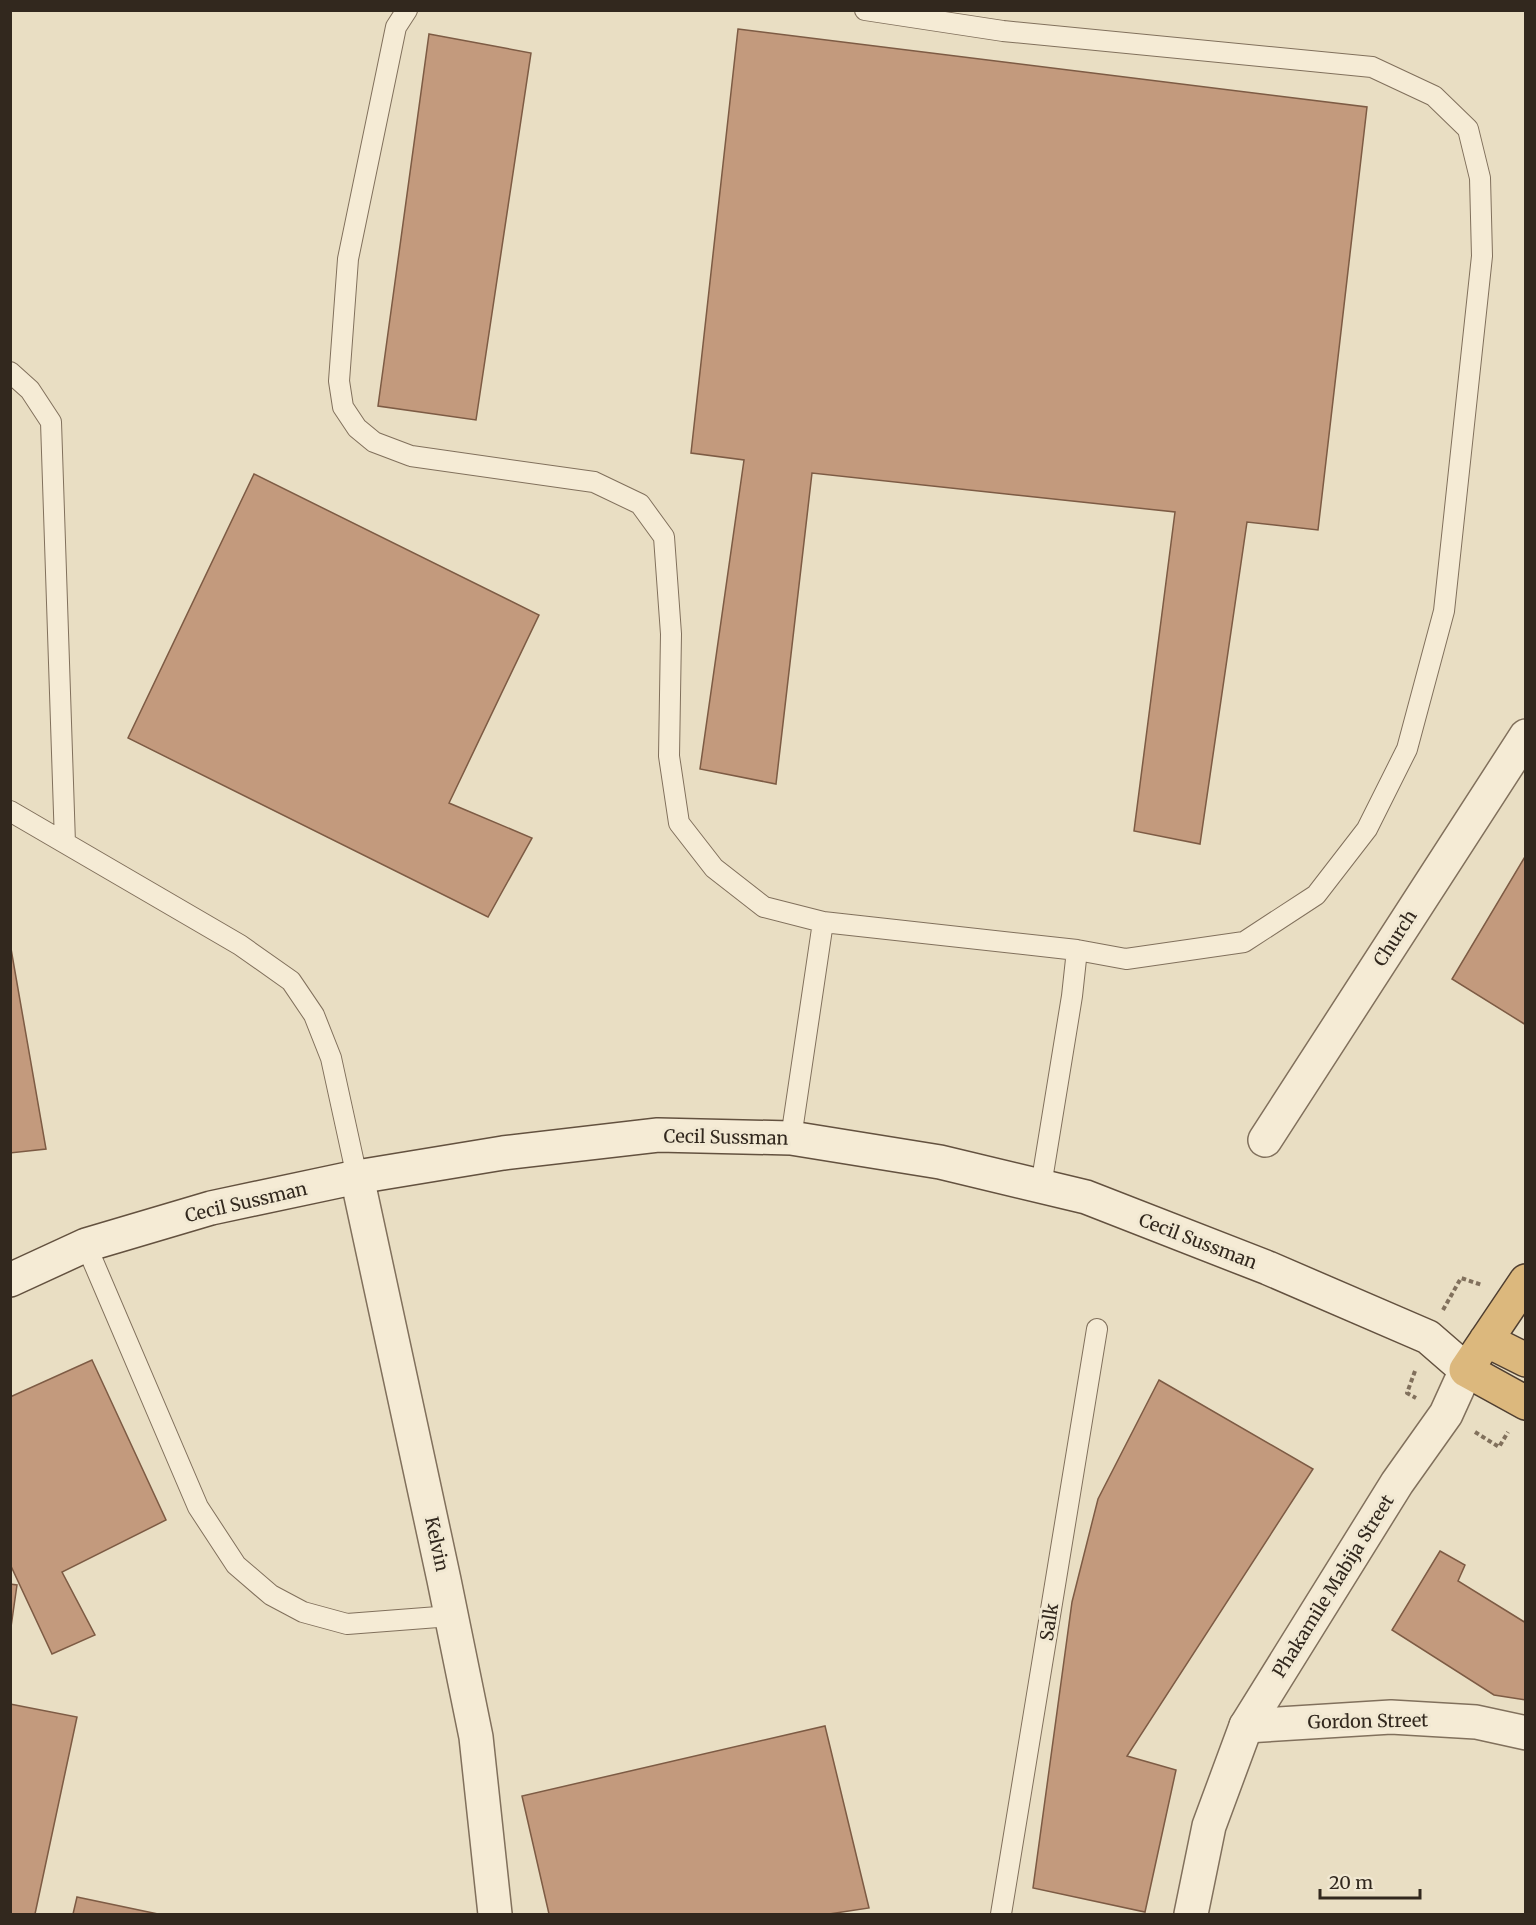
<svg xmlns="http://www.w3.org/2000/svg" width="1536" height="1925" viewBox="0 0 1536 1925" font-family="Merriweather,serif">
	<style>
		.building { fill: #c39a7d; stroke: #7d5b44; stroke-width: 1.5 }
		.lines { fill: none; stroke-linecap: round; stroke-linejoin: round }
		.service-casing { stroke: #81705c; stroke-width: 22 }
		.minor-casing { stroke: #81705c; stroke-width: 36 }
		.tertiary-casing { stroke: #81705c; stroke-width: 36 }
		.secondary-casing { stroke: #63513f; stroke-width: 36 }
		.trunk-casing { stroke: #4f3e30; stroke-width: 36 }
		.path { stroke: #81705c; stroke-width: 4; stroke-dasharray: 4.5 3; stroke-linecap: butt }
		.service { stroke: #f5ebd5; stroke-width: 20 }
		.minor { stroke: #f5ebd5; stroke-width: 33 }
		.tertiary { stroke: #f5ebd5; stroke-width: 33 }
		.secondary { stroke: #f5ebd5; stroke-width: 33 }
		.trunk { stroke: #dcb87d; stroke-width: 33 }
		.labels { text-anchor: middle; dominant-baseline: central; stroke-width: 6; stroke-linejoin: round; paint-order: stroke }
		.street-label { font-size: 18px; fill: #32281e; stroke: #f1e8d2 }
	</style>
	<rect width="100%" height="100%" fill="#e9dec3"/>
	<path class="building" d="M 738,29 L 1367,107 L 1318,530 L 1247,522 L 1200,844 L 1134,831 L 1175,512 L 812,473 L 776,784 L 700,769 L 744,460 L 691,453 Z
		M 429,34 L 531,53 L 476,420 L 378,406 Z
		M 254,474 L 539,615 L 449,803 L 532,838 L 488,917 L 128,738 Z
		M 1526,855 L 1526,1025 L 1452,979 Z
		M 10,943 L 46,1149 L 10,1153 Z
		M 92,1360 L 166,1520 L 62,1572 L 95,1635 L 52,1654 L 10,1564 L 10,1397 Z
		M 1159,1380 L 1313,1469 L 1127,1756 L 1176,1770 L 1145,1912 L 1033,1888 L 1072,1602 L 1098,1499 Z
		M 1440,1551 L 1465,1565 L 1458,1581 L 1526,1623 L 1526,1700 L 1494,1695 L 1392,1630 Z
		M 10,1584 L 17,1585 L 10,1634 Z
		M 10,1704 L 77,1717 L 35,1914 L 10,1914 Z
		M 825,1726 L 869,1908 L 829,1914 L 549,1914 L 522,1796 Z
		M 77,1897 L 158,1914 L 73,1914 Z"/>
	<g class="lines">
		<defs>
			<path id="service" d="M 407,10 L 396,27 L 348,259 L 339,381 L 343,407 L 357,428 L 374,442 L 411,456 L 594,482 L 640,504 L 664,537 L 671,634 L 669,756 L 679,823 L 714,868 L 764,907 L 823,922 L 1077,950
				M 865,10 L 1003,31 L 1372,67 L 1434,96 L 1468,129 L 1480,178 L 1482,256 L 1444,611 L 1407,749 L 1367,829 L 1316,895 L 1244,942 L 1126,959 L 1077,950 L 1072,996 L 1041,1186
				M 10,372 L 30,390 L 51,422 L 65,843
				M 10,811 L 240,945 L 291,981 L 314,1015 L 331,1058 L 357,1177
				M 791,1138 L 823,922
				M 86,1245 L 198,1507 L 236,1565 L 271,1595 L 303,1612 L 347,1624 L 451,1616
				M 1001,1914 L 1097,1329"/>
			<path id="minor" d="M 1265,1140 L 1526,736
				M 357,1177 L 444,1580 L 476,1737 L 495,1914
				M 1246,1726 L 1391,1717 L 1476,1722 L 1526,1733"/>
			<path id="tertiary" d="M 1191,1914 L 1209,1826 L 1246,1726 L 1397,1483 L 1446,1414 L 1466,1370"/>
			<path id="secondary" d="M 10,1280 L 86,1245 L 211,1208 L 357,1177 L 503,1153 L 658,1135 L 791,1138 L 940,1162 L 1086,1197 L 1268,1268 L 1428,1337 L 1466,1370"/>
			<path id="trunk" d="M 1526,1281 L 1466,1370 L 1526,1403
				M 1486,1340 L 1526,1360"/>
		</defs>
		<use href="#service" class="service-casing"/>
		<use href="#minor" class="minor-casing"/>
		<use href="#tertiary" class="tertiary-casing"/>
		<use href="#secondary" class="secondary-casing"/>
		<use href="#trunk" class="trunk-casing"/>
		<path class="path" d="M 1443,1310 L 1461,1278 L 1482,1285
			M 1415,1371 L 1407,1393 L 1416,1398
			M 1475,1432 L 1499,1447 L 1508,1432"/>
		<use href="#service" class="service"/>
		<use href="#minor" class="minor"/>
		<use href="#tertiary" class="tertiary"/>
		<use href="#secondary" class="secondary"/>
		<use href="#trunk" class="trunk"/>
	</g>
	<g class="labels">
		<g class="street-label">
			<text transform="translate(1395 938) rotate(-57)">Church</text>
			<text transform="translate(726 1137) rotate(1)">Cecil Sussman</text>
			<text transform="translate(246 1202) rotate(-13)">Cecil Sussman</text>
			<text transform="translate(1198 1241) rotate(21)">Cecil Sussman</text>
			<text transform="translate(437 1544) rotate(78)">Kelvin</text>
			<text transform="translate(1333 1586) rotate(-58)">Phakamile Mabija Street</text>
			<text transform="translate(1049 1622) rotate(-81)">Salk</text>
			<text transform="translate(1368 1721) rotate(-1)">Gordon Street</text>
		</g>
	</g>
	<rect width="1536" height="1925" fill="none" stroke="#32281e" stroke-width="24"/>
	<path d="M1320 1889v9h100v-9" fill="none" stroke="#32281e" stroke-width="3"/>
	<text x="1329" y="1889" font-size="18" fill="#32281e" stroke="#f1e8d2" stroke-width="4.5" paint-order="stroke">20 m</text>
</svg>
